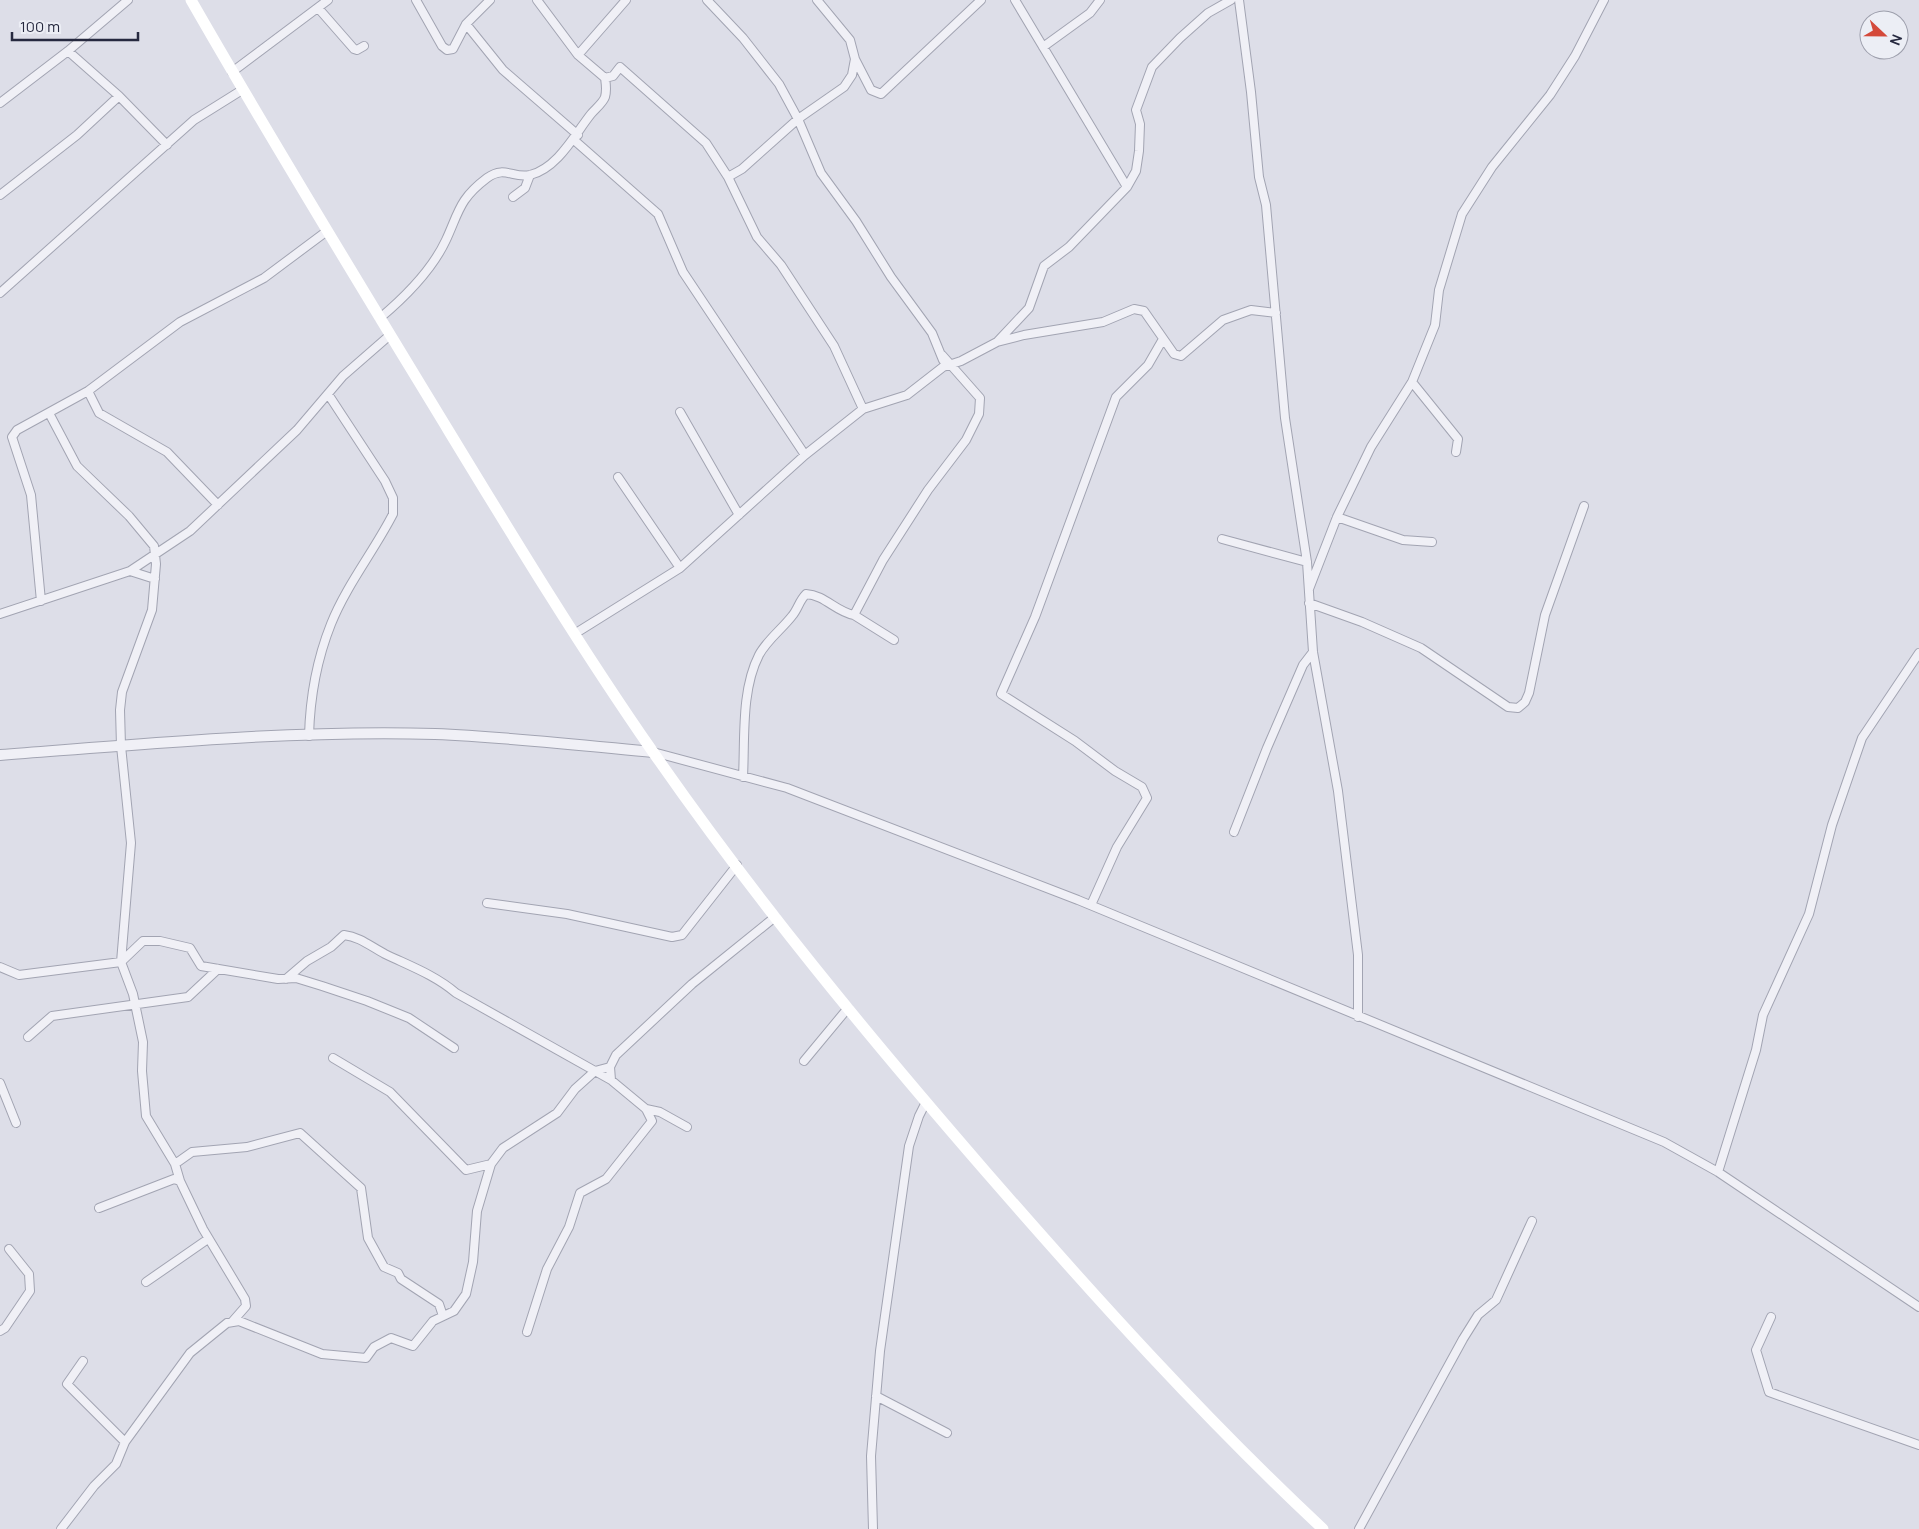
<svg xmlns="http://www.w3.org/2000/svg" width="1919" height="1529" viewBox="0 0 1919 1529" font-family="Manrope,sans-serif">
	<style>
		.lines { fill: none; stroke-linecap: round; stroke-linejoin: round }
		.minor-casing { stroke: #a2a4b2; stroke-width: 10 }
		.tertiary-casing { stroke: #a2a4b2; stroke-width: 12 }
		.minor { stroke: #f0f0f6; stroke-width: 8 }
		.tertiary { stroke: #f0f0f6; stroke-width: 10 }
		.secondary { stroke: #fff; stroke-width: 11 }
	</style>
	<rect width="100%" height="100%" fill="#dddee8"/>
	<g class="lines">
		<defs>
			<path id="minor" d="M 416,0 L 442,46 L 447,50 L 453,49 L 466,24 L 490,0
				M 537,0 L 578,55 L 605,78 L 613,76 L 620,67 L 706,143 L 728,177 L 757,237 L 781,265 L 834,346 L 863,409
				M 707,0 L 743,38 L 779,84 L 798,119 L 821,173 L 856,221 L 891,277 L 932,333 L 943,360
				M 1015,0 L 1127,187
				M 1239,0 L 1251,92 L 1259,177 L 1266,205 L 1285,418 L 1307,562 L 1313,652 L 1338,791 L 1358,955 L 1358,1017
				M 319,9 L 354,49 L 357,50 L 364,46
				M 466,24 L 503,70 L 578,135
				M 1043,47 L 1090,13 L 1100,0
				M 68,51 L 119,96 L 167,145
				M 578,55 L 626,0
				M 855,59 L 871,90 L 881,94 L 981,0
				M 232,72 L 328,0
				M 0,103 L 68,51 L 128,0
				M 574,140 L 658,214 L 683,272 L 805,455
				M 728,177 L 742,169 L 798,119 L 844,87 L 852,75 L 855,59 L 850,40 L 817,0
				M 0,195 L 77,135 L 119,96
				M 513,197 L 525,188 L 530,175
				M 0,293 L 194,120 L 242,90
				M 380,318 C 405,297 432,270 446,240 C 459,212 459,199 487,178 C 505,165 513,179 530,175 C 558,168 575,134 591,114 C 595,109 603,103 605,97 C 607,90 606,85 605,78
				M 998,341 L 1029,308 L 1044,266 L 1069,247 L 1127,187 L 1136,171 L 1139,151 L 1140,124 L 1136,110 L 1152,67 L 1180,38 L 1208,13 L 1231,0
				M 1412,382 L 1458,439 L 1456,452
				M 88,391 L 99,413 L 167,452 L 218,505
				M 680,412 L 739,515
				M 49,413 L 77,466 L 129,516 L 154,546 L 156,564 L 152,610 L 122,692 L 120,710 L 121,746 L 131,843 L 121,962 L 133,994 L 143,1042 L 142,1071 L 146,1116 L 175,1164 L 180,1181
				M 618,477 L 680,568
				M 1337,517 L 1403,540 L 1432,542
				M 1222,539 L 1307,562
				M 130,571 L 155,579
				M 1309,589 L 1337,517 L 1371,447 L 1412,382 L 1435,325 L 1439,290 L 1462,214 L 1492,167 L 1550,95 L 1575,56 L 1604,0
				M 41,601 L 31,495 L 12,437 L 17,430 L 88,391 L 180,322 L 264,278 L 327,231
				M 1309,603 L 1362,622 L 1421,648 L 1508,707 L 1518,708 L 1525,702 L 1529,693 L 1545,615 L 1584,506
				M 0,614 L 130,571 L 190,531 L 297,430 L 343,376 L 390,335
				M 854,615 L 894,640
				M 576,633 L 680,568 L 805,455 L 863,409 L 907,395 L 943,367 L 961,361 L 997,342 L 1024,335 L 1103,322 L 1134,309 L 1144,311 L 1174,354 L 1181,356 L 1223,320 L 1251,310 L 1276,313
				M 309,736 C 310,698 317,659 331,624 C 346,586 374,551 393,514 L 393,498 L 385,481 L 328,394
				M 653,752 L 787,788 L 1078,900 L 1664,1142 L 1718,1172 L 1919,1307
				M 743,777 C 745,738 741,690 759,655 C 767,640 782,629 792,616 C 798,609 799,601 806,594 C 825,595 836,612 854,615 L 883,560 L 928,490 L 966,440 L 979,414 L 980,398 L 942,355
				M 1234,832 L 1267,748 L 1303,665 L 1313,652
				M 487,903 L 567,914 L 672,937 L 682,935 L 737,865
				M 1091,905 L 1117,847 L 1147,798 L 1142,787 L 1115,771 L 1075,741 L 1001,694 L 1035,617 L 1116,397 L 1148,365 L 1163,339
				M 0,967 L 19,975 L 121,962 L 143,941 L 160,941 L 190,948 L 201,966 L 278,979 L 296,978 L 322,986 L 367,1001 L 409,1018 L 454,1048
				M 286,979 L 307,961 L 331,947 L 344,935 C 360,937 370,946 385,954 C 410,966 435,975 456,993 L 611,1080
				M 28,1037 L 52,1016 L 188,997 L 218,969
				M 333,1058 L 390,1092 L 466,1170 L 491,1164
				M 804,1061 L 848,1008
				M 0,1083 L 16,1123
				M 646,1109 L 660,1112 L 687,1127
				M 175,1164 L 192,1152 L 247,1147 L 300,1133 L 361,1188 L 368,1238 L 384,1267 L 398,1273 L 401,1279 L 439,1304 L 443,1316
				M 1718,1172 L 1756,1050 L 1763,1015 L 1809,914 L 1832,825 L 1862,738 L 1919,653
				M 99,1208 L 174,1179 L 180,1181 L 203,1229 L 245,1299 L 246,1306 L 232,1322
				M 146,1282 L 208,1239
				M 1771,1317 L 1756,1350 L 1769,1392 L 1919,1445
				M 0,1331 L 5,1328 L 30,1291 L 29,1274 L 9,1249
				M 527,1332 L 547,1269 L 569,1227 L 580,1193 L 606,1179 L 652,1121 L 646,1109 L 611,1080 L 610,1067 L 616,1055 L 692,984 L 775,917
				M 83,1361 L 67,1384 L 125,1442
				M 876,1396 L 947,1433
				M 61,1529 L 94,1486 L 116,1464 L 125,1442 L 190,1353 L 227,1323 L 239,1321 L 322,1354 L 366,1358 L 374,1347 L 391,1338 L 413,1346 L 433,1321 L 454,1311 L 466,1294 L 473,1262 L 477,1211 L 491,1164 L 503,1148 L 557,1113 L 575,1089 L 595,1071 L 610,1067
				M 873,1529 L 871,1456 L 880,1351 L 909,1146 L 919,1116 L 926,1102
				M 1359,1529 L 1463,1339 L 1478,1315 L 1496,1300 L 1532,1221"/>
			<path id="tertiary" d="M 0,755 C 144,744 290,730 435,734 C 508,737 580,745 653,752"/>
		</defs>
		<use href="#minor" class="minor-casing"/>
		<use href="#tertiary" class="tertiary-casing"/>
		<use href="#minor" class="minor"/>
		<use href="#tertiary" class="tertiary"/>
		<path class="secondary" d="M 191,0 C 266,131 344,259 422,387 C 497,510 571,634 653,752 C 755,899 870,1038 987,1173 C 1094,1296 1204,1418 1323,1529"/>
	</g>
	<g transform="translate(1884 35) rotate(112)"><circle r="24" fill="#eceef5" stroke="#9d9fac"/>
	<path d="M0-4L9 19L0 12L-9 19Z" fill="#d4493a"/>
	<text y="-8" font-size="14" font-weight="bold" text-anchor="middle" fill="#26293f">N</text>
	</g>
	<path d="M12 32v8h126v-8" fill="none" stroke="#26293f" stroke-width="2.5"/>
	<text x="20" y="32" font-size="15" fill="#26293f" stroke="#eceef5" stroke-width="4" paint-order="stroke">100 m</text>
</svg>
